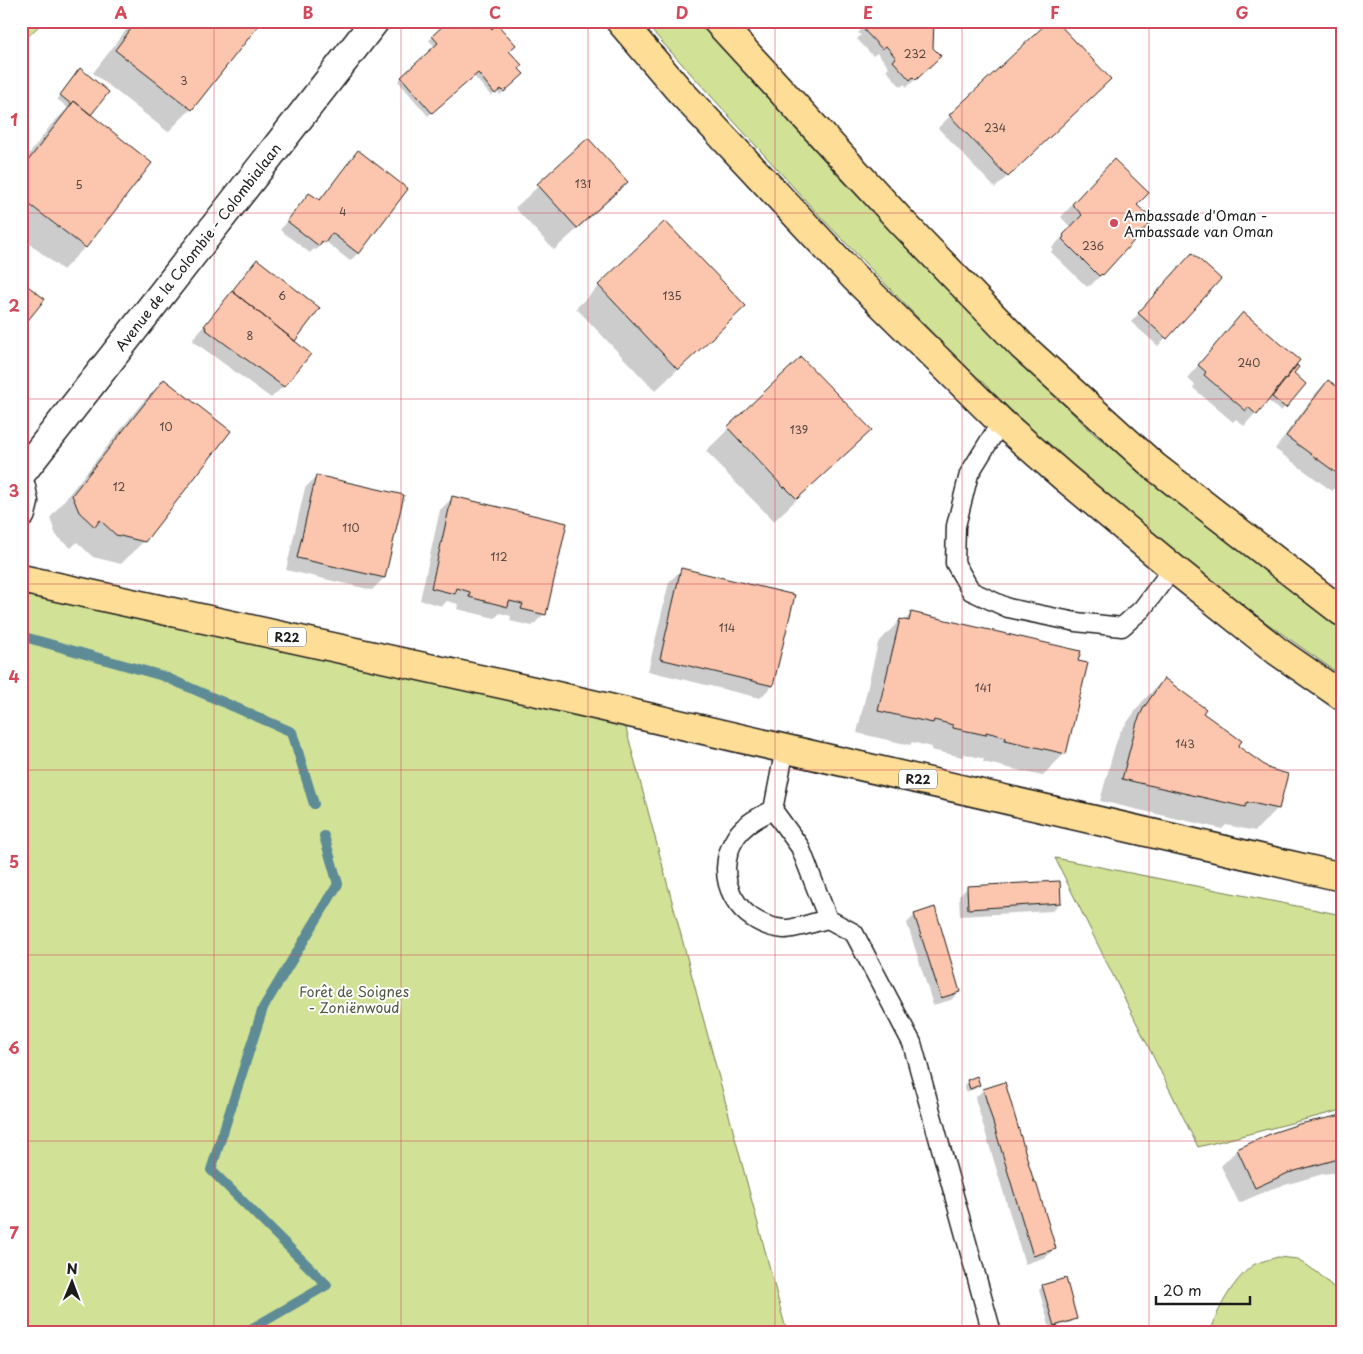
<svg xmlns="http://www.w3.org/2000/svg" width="1363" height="1354" viewBox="0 0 1363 1354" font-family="'Playpen Sans',sans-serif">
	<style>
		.green { fill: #d1e195; stroke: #767e58 }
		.shadow { fill: #0003 }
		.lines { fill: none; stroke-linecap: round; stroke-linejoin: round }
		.stream { stroke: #5d8c96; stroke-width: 10 }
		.building { fill: #fcc6ae; stroke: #1c1c1c }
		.service-casing { stroke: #1c1c1c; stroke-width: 21 }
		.minor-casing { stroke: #1c1c1c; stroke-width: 31 }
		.primary-casing { stroke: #1c1c1c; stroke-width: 31 }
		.service { stroke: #fff; stroke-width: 18 }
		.minor { stroke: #fff; stroke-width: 28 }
		.primary { stroke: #fedd96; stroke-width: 28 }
		.grid { fill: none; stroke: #d1495b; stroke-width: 1; stroke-opacity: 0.55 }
		.poi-dot { fill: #d1495b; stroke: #fff; stroke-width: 2 }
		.labels { text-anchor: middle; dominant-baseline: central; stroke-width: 4; stroke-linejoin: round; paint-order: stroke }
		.number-label { font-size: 11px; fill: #544640 }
		.shield { fill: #fff; stroke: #606060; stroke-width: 1 }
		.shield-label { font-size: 12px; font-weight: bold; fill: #1c1c1c }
		.poi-label { font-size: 14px; fill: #1c1c1c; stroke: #fff; text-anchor: start }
		.street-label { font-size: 14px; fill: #1c1c1c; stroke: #fff }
		.park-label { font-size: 14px; fill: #525740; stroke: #fff }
		.neatline { fill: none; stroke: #d1495b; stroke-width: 2 }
		.grid-label { font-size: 16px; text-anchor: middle; font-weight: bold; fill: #d1495b }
	</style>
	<rect width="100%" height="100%" fill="#fff"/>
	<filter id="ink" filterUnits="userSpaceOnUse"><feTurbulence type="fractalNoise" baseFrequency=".02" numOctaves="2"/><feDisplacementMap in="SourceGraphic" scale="10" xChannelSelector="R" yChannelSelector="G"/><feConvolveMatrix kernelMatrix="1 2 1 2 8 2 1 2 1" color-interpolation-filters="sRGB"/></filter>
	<g filter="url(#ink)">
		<path class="green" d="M 21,21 L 44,21 L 21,43 Z
			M 643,21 L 697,21 L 845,183 L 974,317 L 1094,434 L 1342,630 L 1342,676 L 1224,593 L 1067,464 L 945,346 L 816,212 Z
			M 21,578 L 623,717 L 787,1333 L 21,1333 Z
			M 1055,858 L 1342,915 L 1342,1110 L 1198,1147 Z
			M 1278,1257 L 1298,1259 L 1318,1273 L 1342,1295 L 1342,1333 L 1211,1333 C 1215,1311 1236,1276 1255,1264 C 1262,1261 1271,1259 1278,1257 Z"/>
		<path class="shadow" d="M 133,21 L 251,21 L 191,109 L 168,132 L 93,73 Z
			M 870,21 L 932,64 L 907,87 L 904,84 L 901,87 L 886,70 L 889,67 L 877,53 L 873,56 L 857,39 L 861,35 L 858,33 Z
			M 463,28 L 507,51 L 517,69 L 522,74 L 500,95 L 497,91 L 491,96 L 473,75 L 428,116 L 398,81 L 435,47 L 429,40 L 433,37 Z
			M 76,73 L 89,115 L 85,247 L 63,270 L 21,237 L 21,165 L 51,125 L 68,108 L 57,99 Z
			M 1097,91 L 995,188 L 938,128 L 950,116 Z
			M 588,140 L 627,182 L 604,205 L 554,250 L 515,208 Z
			M 358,152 L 358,253 L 350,261 L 325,241 L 316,250 L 314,249 L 310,253 L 280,230 L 309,194 L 318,201 Z
			M 1102,173 L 1136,205 L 1102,274 L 1090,286 L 1089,285 L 1087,287 L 1051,252 L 1053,249 L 1052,248 L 1071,228 L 1061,217 Z
			M 665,223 L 721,328 L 655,391 L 576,308 Z
			M 257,261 L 319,309 L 293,341 L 284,386 L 271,398 L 193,341 L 194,340 L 193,339 Z
			M 1184,263 L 1219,279 L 1158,346 L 1131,322 Z
			M 1243,314 L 1280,384 L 1282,385 L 1292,374 L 1285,407 L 1281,411 L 1267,400 L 1244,426 L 1236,419 L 1233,422 L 1193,388 L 1195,385 L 1187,378 Z
			M 801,359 L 870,430 L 774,521 L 719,466 L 720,465 L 706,451 Z
			M 164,381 L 144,541 L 121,564 L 93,557 L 77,542 L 71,548 L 56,535 L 50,518 L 142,403 Z
			M 1328,381 L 1342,391 L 1342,481 L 1332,491 L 1275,449 L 1316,393 Z
			M 317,476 L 384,578 L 372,590 L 286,570 L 305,488 Z
			M 452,498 L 544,614 L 532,626 L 510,621 L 511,616 L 500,613 L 495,618 L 457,609 L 458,604 L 447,601 L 442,606 L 420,600 L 440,510 Z
			M 681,570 L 794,596 L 772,686 L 760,698 L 648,671 L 669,582 Z
			M 912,613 L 1077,662 L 1065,753 L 1042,776 L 983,762 L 984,759 L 965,754 L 962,757 L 931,750 L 932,747 L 912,742 L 910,745 L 857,733 L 878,643 L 900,620 L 904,621 Z
			M 1164,679 L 1236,747 L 1278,808 L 1255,831 L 1226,825 L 1222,829 L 1100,801 L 1115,746 L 1120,732 L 1142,702 Z
			M 967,888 L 1060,903 L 1052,911 L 960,916 L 959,896 Z
			M 915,915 L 959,992 L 951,1000 L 933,1005 L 907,923 Z
			M 968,1081 L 979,1085 L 975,1089 L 966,1092 L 964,1085 Z
			M 983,1090 L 1033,1184 L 1054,1249 L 1046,1257 L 1025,1264 L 975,1098 Z
			M 1342,1117 L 1342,1172 L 1323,1174 L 1271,1189 L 1239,1203 L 1221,1166 L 1237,1150 L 1272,1135 Z
			M 1043,1286 L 1075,1318 L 1072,1322 L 1056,1327 L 1058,1333 L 1039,1333 L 1050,1329 L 1039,1290 Z"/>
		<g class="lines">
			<path class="stream" d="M 21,636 L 163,676 L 292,732 L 314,804
				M 244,1333 L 327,1285 L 211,1170 L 263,1008 L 338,884 L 324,836"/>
		</g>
		<path class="building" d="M 137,21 L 253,21 L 259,25 L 192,110 L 115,50 Z
			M 448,21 L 459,21 L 463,26 L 469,21 L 484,21 L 492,29 L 497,24 L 516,45 L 509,51 L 522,65 L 519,69 L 524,74 L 504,92 L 501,89 L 495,94 L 478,73 L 432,113 L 401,77 L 438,43 L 432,36 Z
			M 868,21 L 934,21 L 933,48 L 941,56 L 916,80 L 913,77 L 910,80 L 893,61 L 896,58 L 886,46 L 882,49 L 864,30 L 868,27 L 865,24 Z
			M 1049,21 L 1056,21 L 1111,79 L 1008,177 L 949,115 Z
			M 80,68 L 109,92 L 91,115 L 74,101 L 71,104 L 60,95 Z
			M 74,101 L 152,163 L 86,248 L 21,198 L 21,170 Z
			M 588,138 L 628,182 L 577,228 L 537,184 Z
			M 358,150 L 408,189 L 359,254 L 332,233 L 325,243 L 322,241 L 319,246 L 287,221 L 309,193 L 320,200 Z
			M 1114,159 L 1149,193 L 1137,205 L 1151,218 L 1148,221 L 1150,223 L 1103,275 L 1102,274 L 1099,276 L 1062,239 L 1064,237 L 1063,235 L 1082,215 L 1072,204 Z
			M 665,221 L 746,306 L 678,370 L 598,285 Z
			M 1192,253 L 1221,279 L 1167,339 L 1138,313 Z
			M 257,259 L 320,308 L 295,341 L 232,291 Z
			M 21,281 L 45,299 L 21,329 Z
			M 232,291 L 311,354 L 284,387 L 205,329 L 206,327 L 204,326 Z
			M 1243,312 L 1300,360 L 1257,415 L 1248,407 L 1246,411 L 1204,375 L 1206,372 L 1198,365 Z
			M 801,357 L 872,430 L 797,499 L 785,487 L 784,488 L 727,427 Z
			M 1297,365 L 1299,367 L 1294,373 L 1306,384 L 1286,408 L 1272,397 Z
			M 164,379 L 231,431 L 145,542 L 116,535 L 100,520 L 95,527 L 79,512 L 72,495 Z
			M 1328,380 L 1342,390 L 1342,477 L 1286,436 Z
			M 316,475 L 404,495 L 385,578 L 297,558 Z
			M 452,496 L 567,523 L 546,615 L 521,609 L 523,604 L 509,601 L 508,607 L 469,597 L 470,592 L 457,588 L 455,594 L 431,588 Z
			M 681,568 L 795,595 L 773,686 L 660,659 Z
			M 911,612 L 1081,651 L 1078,661 L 1088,663 L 1066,754 L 1005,740 L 1006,737 L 986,732 L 986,735 L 953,728 L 953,725 L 934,720 L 933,723 L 878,711 L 900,619 L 909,621 Z
			M 1164,678 L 1206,709 L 1203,713 L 1242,741 L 1238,746 L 1270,769 L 1288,774 L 1279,809 L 1247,802 L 1245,807 L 1122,779 L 1137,722 L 1143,709 Z
			M 1060,881 L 1061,903 L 968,909 L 967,886 Z
			M 935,907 L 960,992 L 941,998 L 914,914 Z
			M 977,1076 L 980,1085 L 970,1089 L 967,1080 Z
			M 1005,1082 L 1034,1182 L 1036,1182 L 1056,1249 L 1033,1256 L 983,1089 Z
			M 1342,1115 L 1342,1158 L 1288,1173 L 1255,1188 L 1237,1149 L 1272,1133 L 1299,1124 Z
			M 1066,1278 L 1077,1319 L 1054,1326 L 1042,1285 Z
			M 1057,1326 L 1059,1333 L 1039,1333 L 1039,1331 Z"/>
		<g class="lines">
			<defs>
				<path id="service" d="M 1001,422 L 969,474 L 956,526 L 955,563 L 971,591 L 1008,608 L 1076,622 L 1122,627 L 1142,609 L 1173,568
					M 773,810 L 800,847 L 828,919 L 854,933 L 912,1043 L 992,1333
					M 773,810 C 760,816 744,824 736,837 C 710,877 738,925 784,929 C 793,930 818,921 828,919
					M 773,810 L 785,748"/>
				<path id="minor" d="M 21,474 L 375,21
					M 21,487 L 24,502 L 21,514"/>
				<path id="primary" d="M 620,21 L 678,89 L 854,277 L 1001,422 L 1064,477 L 1173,568 L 1277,651 L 1342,696
					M 717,21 L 900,220 L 1023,347 L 1154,466 L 1342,612
					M 21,579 L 552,695 L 1342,877"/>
			</defs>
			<use href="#service" class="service-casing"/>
			<use href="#minor" class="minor-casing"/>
			<use href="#primary" class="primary-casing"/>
			<use href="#service" class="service"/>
			<use href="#minor" class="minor"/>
			<use href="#primary" class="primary"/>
		</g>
	</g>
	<path class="grid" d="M 214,21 L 214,1333M 401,21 L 401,1333M 588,21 L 588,1333M 775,21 L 775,1333M 962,21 L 962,1333M 1149,21 L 1149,1333M 21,213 L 1342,213M 21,399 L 1342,399M 21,584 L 1342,584M 21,770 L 1342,770M 21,955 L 1342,955M 21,1141 L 1342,1141"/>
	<circle class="poi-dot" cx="1114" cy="223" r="5"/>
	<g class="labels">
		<g class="number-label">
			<text x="915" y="53">232</text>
			<text x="184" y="80">3</text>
			<text x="995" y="127">234</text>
			<text x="583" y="183">131</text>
			<text x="79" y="184">5</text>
			<text x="343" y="211">4</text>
			<text x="1093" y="245">236</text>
			<text x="282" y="295">6</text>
			<text x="672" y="295">135</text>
			<text x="250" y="335">8</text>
			<text x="1249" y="362">240</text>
			<text x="166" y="426">10</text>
			<text x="799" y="429">139</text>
			<text x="119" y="486">12</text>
			<text x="351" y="527">110</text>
			<text x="499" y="556">112</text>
			<text x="727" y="627">114</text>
			<text x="983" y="687">141</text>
			<text x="1185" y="743">143</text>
		</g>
		<g class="shield">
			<rect x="268" y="627.5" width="38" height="19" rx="4"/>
			<rect x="899" y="769.5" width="38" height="19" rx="4"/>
		</g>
		<g class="shield-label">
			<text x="287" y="637">R22</text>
			<text x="918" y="779">R22</text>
		</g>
		<g class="poi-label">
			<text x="1124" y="215">Ambassade d'Oman -<tspan x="1124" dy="16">Ambassade van Oman</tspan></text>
		</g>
		<g class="street-label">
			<text transform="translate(198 247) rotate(-52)">Avenue de la Colombie - Colombialaan</text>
		</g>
		<g class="park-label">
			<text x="354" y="991">Forêt de Soignes<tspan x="354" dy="16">- Zoniënwoud</tspan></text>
		</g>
	</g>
	<rect width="1363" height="1354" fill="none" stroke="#fff" stroke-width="55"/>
	<g transform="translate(72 1282) rotate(1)" stroke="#ffffff" stroke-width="4" paint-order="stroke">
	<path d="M0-4L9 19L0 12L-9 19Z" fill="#1c1c1c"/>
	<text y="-8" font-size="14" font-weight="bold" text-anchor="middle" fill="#1c1c1c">N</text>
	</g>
	<path d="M1156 1296v8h94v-8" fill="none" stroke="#1c1c1c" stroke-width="2.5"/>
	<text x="1163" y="1296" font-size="15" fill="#1c1c1c" stroke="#ffffff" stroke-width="4" paint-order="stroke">20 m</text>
	<rect x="28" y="28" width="1308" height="1298" class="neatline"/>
	<g class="grid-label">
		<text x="121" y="19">A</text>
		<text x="308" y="19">B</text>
		<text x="495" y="19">C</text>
		<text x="682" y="19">D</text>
		<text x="868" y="19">E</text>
		<text x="1055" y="19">F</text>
		<text x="1242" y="19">G</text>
		<text x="14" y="126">1</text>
		<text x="14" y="312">2</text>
		<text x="14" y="497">3</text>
		<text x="14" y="683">4</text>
		<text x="14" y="868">5</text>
		<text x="14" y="1054">6</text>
		<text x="14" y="1239">7</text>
	</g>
</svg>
